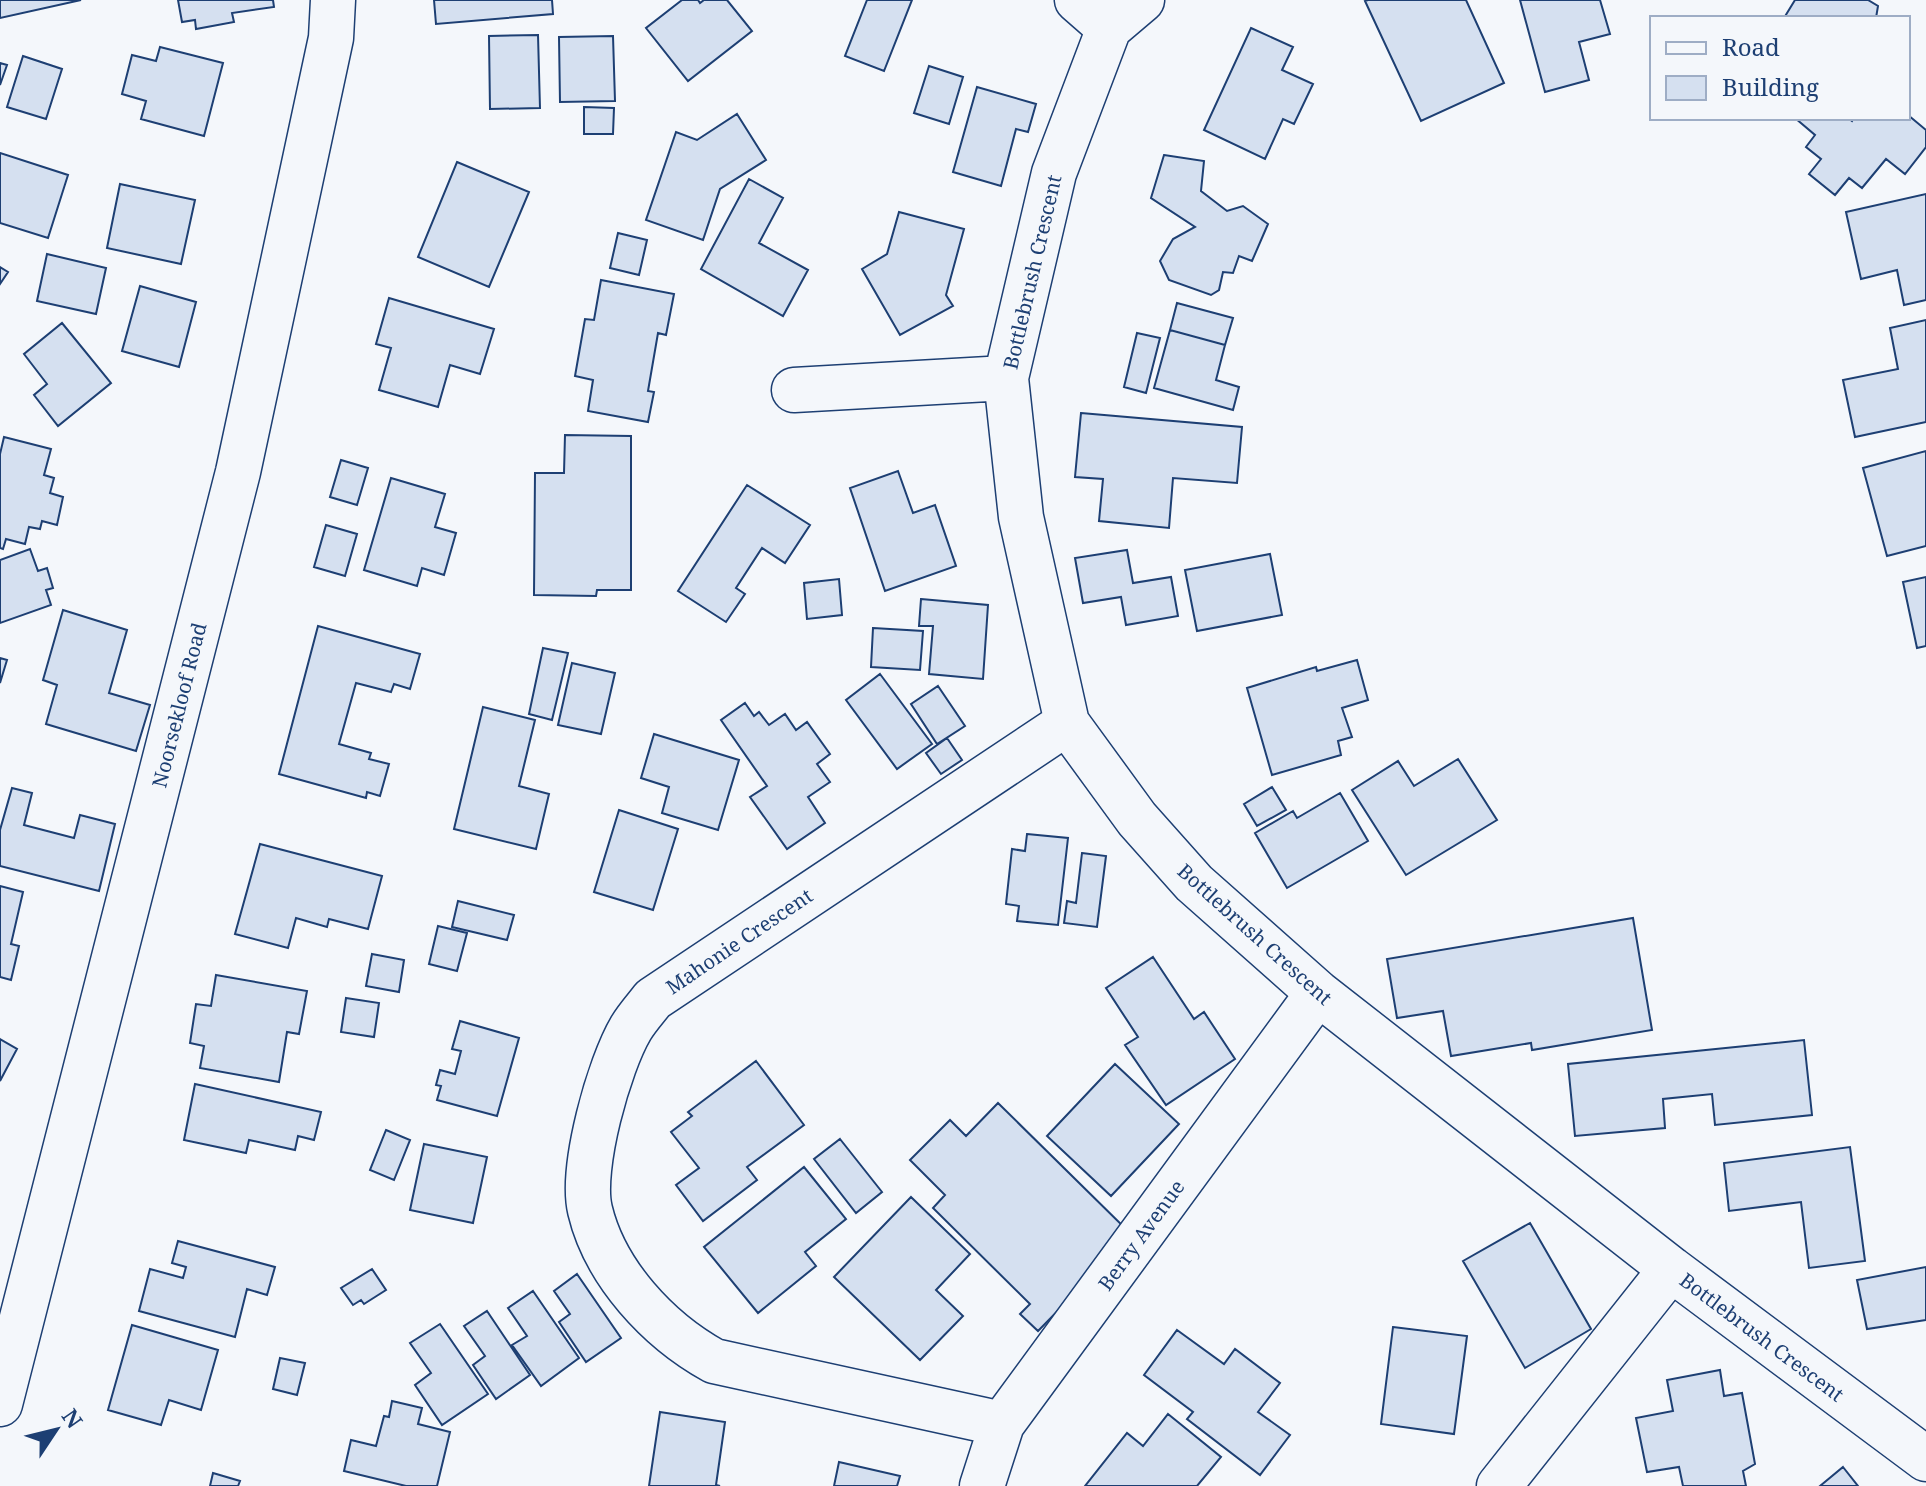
<svg xmlns="http://www.w3.org/2000/svg" width="1926" height="1486" viewBox="0 0 1926 1486" font-family="'Noto Serif',serif">
	<style>
		.building { fill: #d5e0f0; stroke: #1d3f73; stroke-width: 2 }
		.lines { fill: none; stroke-linecap: round; stroke-linejoin: round }
		.minor-casing { stroke: #1d3f73; stroke-width: 47 }
		.minor { stroke: #f4f7fb; stroke-width: 44 }
		.labels { text-anchor: middle; dominant-baseline: central; stroke-width: 6; stroke-linejoin: round; paint-order: stroke }
		.street-label { font-size: 20px; fill: #1d3f73; stroke: #f4f7fb }
	</style>
	<rect width="100%" height="100%" fill="#f4f7fb"/>
	<path class="building" d="M 0,0 L 81,0 L 0,18 Z
		M 178,0 L 273,0 L 274,7 L 232,13 L 234,22 L 196,29 L 195,20 L 182,22 Z
		M 434,0 L 552,0 L 553,14 L 436,24 Z
		M 682,0 L 698,0 L 700,3 L 704,0 L 727,0 L 752,31 L 688,81 L 646,28 Z
		M 867,0 L 912,0 L 884,71 L 845,56 Z
		M 1368,0 L 1466,0 L 1504,83 L 1421,121 L 1365,1 Z
		M 1520,0 L 1600,0 L 1610,34 L 1579,42 L 1589,80 L 1545,92 Z
		M 1795,0 L 1868,0 L 1878,6 L 1876,18 L 1784,18 Z
		M 1251,28 L 1293,47 L 1282,70 L 1313,84 L 1294,124 L 1283,119 L 1265,159 L 1204,130 Z
		M 538,35 L 540,108 L 490,109 L 489,36 Z
		M 613,36 L 615,101 L 560,102 L 559,37 Z
		M 160,47 L 223,63 L 204,136 L 141,119 L 146,101 L 122,94 L 132,55 L 156,61 Z
		M 23,56 L 62,69 L 46,119 L 7,107 Z
		M 0,63 L 7,65 L 0,85 Z
		M 929,66 L 963,77 L 949,124 L 914,113 Z
		M 977,87 L 1036,104 L 1028,132 L 1016,129 L 1001,186 L 953,172 Z
		M 584,107 L 614,108 L 613,134 L 584,134 Z
		M 737,114 L 766,160 L 720,189 L 703,240 L 646,220 L 676,132 L 697,140 Z
		M 1908,115 L 1926,130 L 1926,147 L 1905,174 L 1886,159 L 1862,188 L 1849,178 L 1835,195 L 1809,174 L 1821,159 L 1806,147 L 1815,135 L 1795,118 L 1848,118 L 1852,121 L 1854,118 L 1908,118 Z
		M 0,153 L 68,175 L 48,238 L 0,223 Z
		M 1164,155 L 1204,161 L 1201,191 L 1227,211 L 1243,206 L 1268,224 L 1252,261 L 1239,256 L 1233,273 L 1223,272 L 1219,290 L 1211,295 L 1169,280 L 1160,261 L 1173,239 L 1195,227 L 1151,198 Z
		M 457,162 L 529,192 L 489,287 L 418,257 Z
		M 749,179 L 783,198 L 759,243 L 808,270 L 783,316 L 701,269 Z
		M 120,184 L 195,200 L 181,264 L 107,248 Z
		M 1926,194 L 1926,300 L 1904,305 L 1897,270 L 1861,279 L 1846,212 Z
		M 899,212 L 964,229 L 946,295 L 953,306 L 900,335 L 862,269 L 887,254 Z
		M 618,233 L 647,240 L 639,275 L 610,268 Z
		M 47,254 L 106,268 L 96,314 L 37,301 Z
		M 0,267 L 8,272 L 0,284 Z
		M 601,280 L 674,294 L 666,335 L 658,333 L 648,391 L 654,392 L 648,422 L 588,411 L 593,380 L 575,376 L 585,319 L 594,320 Z
		M 140,286 L 196,302 L 179,367 L 122,351 Z
		M 389,298 L 494,329 L 480,374 L 450,365 L 438,407 L 379,390 L 391,348 L 376,344 Z
		M 1177,303 L 1233,318 L 1225,345 L 1170,330 Z
		M 1926,320 L 1926,422 L 1855,437 L 1843,380 L 1898,369 L 1890,328 Z
		M 62,323 L 111,383 L 58,426 L 34,395 L 47,384 L 24,354 Z
		M 1170,330 L 1225,345 L 1216,380 L 1239,387 L 1233,410 L 1154,388 Z
		M 1137,333 L 1160,338 L 1146,393 L 1124,387 Z
		M 1081,413 L 1242,427 L 1237,483 L 1173,478 L 1169,528 L 1099,521 L 1103,479 L 1075,477 Z
		M 565,435 L 631,436 L 631,590 L 597,590 L 596,596 L 534,595 L 535,473 L 564,473 Z
		M 4,437 L 51,449 L 44,475 L 54,478 L 50,493 L 63,497 L 57,525 L 42,521 L 40,529 L 29,527 L 25,544 L 6,539 L 3,549 L 0,548 L 0,454 Z
		M 1926,451 L 1926,546 L 1887,556 L 1863,468 Z
		M 341,460 L 368,468 L 357,505 L 330,497 Z
		M 898,471 L 913,513 L 935,505 L 956,566 L 885,591 L 850,488 Z
		M 391,478 L 445,494 L 435,527 L 456,533 L 444,575 L 422,568 L 417,586 L 364,570 Z
		M 747,485 L 810,525 L 785,563 L 762,548 L 736,588 L 745,594 L 726,622 L 678,591 Z
		M 326,525 L 357,534 L 345,576 L 314,567 Z
		M 30,549 L 38,571 L 47,568 L 53,588 L 46,590 L 51,605 L 0,623 L 0,560 Z
		M 1127,550 L 1133,583 L 1171,577 L 1178,616 L 1126,625 L 1121,597 L 1083,603 L 1075,558 Z
		M 1270,554 L 1282,615 L 1197,631 L 1185,570 Z
		M 1926,577 L 1926,646 L 1917,648 L 1903,582 Z
		M 839,579 L 842,615 L 807,619 L 804,583 Z
		M 921,599 L 988,605 L 983,679 L 929,674 L 933,626 L 919,626 Z
		M 63,610 L 127,630 L 109,693 L 150,705 L 136,751 L 46,724 L 57,685 L 43,680 Z
		M 318,626 L 420,654 L 410,689 L 394,684 L 391,692 L 356,683 L 339,744 L 371,753 L 369,759 L 389,764 L 380,796 L 367,792 L 366,798 L 279,774 Z
		M 873,628 L 923,631 L 920,670 L 871,667 Z
		M 543,648 L 568,653 L 552,720 L 529,714 Z
		M 0,658 L 7,660 L 0,683 Z
		M 1357,660 L 1368,700 L 1342,708 L 1352,737 L 1338,741 L 1341,755 L 1272,775 L 1247,688 L 1316,667 L 1317,671 Z
		M 572,663 L 615,673 L 601,734 L 558,725 Z
		M 880,674 L 932,744 L 897,769 L 846,700 Z
		M 938,686 L 965,726 L 937,744 L 911,704 Z
		M 745,703 L 754,716 L 759,712 L 769,725 L 785,714 L 796,730 L 807,722 L 830,754 L 817,764 L 830,782 L 808,797 L 825,823 L 787,849 L 750,797 L 767,786 L 721,720 Z
		M 483,707 L 535,720 L 519,786 L 549,794 L 536,849 L 454,829 Z
		M 654,734 L 739,760 L 718,830 L 662,813 L 669,787 L 641,778 Z
		M 947,738 L 962,760 L 941,774 L 926,753 Z
		M 1458,759 L 1497,820 L 1406,875 L 1352,790 L 1398,761 L 1414,786 Z
		M 1272,787 L 1286,810 L 1257,826 L 1244,804 Z
		M 12,788 L 32,793 L 24,825 L 74,838 L 80,815 L 115,824 L 99,891 L 0,866 L 0,830 Z
		M 1340,793 L 1368,841 L 1287,888 L 1255,833 L 1293,811 L 1297,818 Z
		M 619,810 L 678,829 L 653,910 L 594,892 Z
		M 1027,834 L 1068,838 L 1058,925 L 1017,921 L 1019,906 L 1006,904 L 1012,849 L 1025,851 Z
		M 260,844 L 382,876 L 368,929 L 329,919 L 327,927 L 296,918 L 288,948 L 235,934 Z
		M 1082,853 L 1106,856 L 1097,927 L 1064,923 L 1067,901 L 1076,903 Z
		M 0,886 L 23,892 L 11,944 L 19,946 L 11,980 L 0,977 Z
		M 458,901 L 514,915 L 507,940 L 452,927 Z
		M 1633,918 L 1652,1030 L 1532,1050 L 1531,1043 L 1451,1056 L 1443,1011 L 1397,1018 L 1387,959 Z
		M 438,926 L 467,933 L 457,971 L 429,964 Z
		M 372,954 L 404,960 L 399,992 L 366,986 Z
		M 1153,957 L 1194,1019 L 1204,1012 L 1235,1059 L 1166,1105 L 1125,1045 L 1138,1037 L 1106,988 Z
		M 216,975 L 307,991 L 299,1034 L 287,1032 L 279,1082 L 200,1068 L 204,1046 L 190,1043 L 196,1004 L 211,1006 Z
		M 346,998 L 379,1003 L 374,1037 L 341,1032 Z
		M 460,1021 L 519,1038 L 497,1116 L 437,1100 L 441,1086 L 436,1085 L 440,1070 L 455,1074 L 461,1051 L 452,1049 Z
		M 0,1039 L 17,1049 L 0,1081 Z
		M 1804,1040 L 1812,1115 L 1715,1125 L 1712,1094 L 1663,1099 L 1665,1128 L 1575,1136 L 1568,1064 Z
		M 756,1061 L 804,1125 L 747,1167 L 757,1180 L 703,1221 L 676,1185 L 699,1168 L 671,1132 L 692,1116 L 688,1112 Z
		M 1115,1064 L 1179,1124 L 1111,1196 L 1047,1136 Z
		M 195,1084 L 321,1112 L 314,1140 L 298,1136 L 295,1150 L 249,1140 L 246,1153 L 184,1140 Z
		M 998,1103 L 1132,1235 L 1038,1331 L 1020,1314 L 1030,1304 L 933,1208 L 945,1195 L 910,1160 L 950,1120 L 966,1136 Z
		M 386,1130 L 410,1140 L 394,1180 L 370,1170 Z
		M 840,1139 L 882,1192 L 856,1213 L 814,1159 Z
		M 424,1144 L 487,1157 L 473,1223 L 410,1210 Z
		M 1850,1147 L 1865,1261 L 1809,1268 L 1801,1202 L 1729,1211 L 1724,1163 Z
		M 804,1167 L 846,1219 L 805,1252 L 816,1266 L 758,1313 L 704,1247 Z
		M 911,1197 L 970,1254 L 936,1290 L 963,1316 L 920,1360 L 834,1277 Z
		M 1530,1223 L 1591,1329 L 1525,1368 L 1463,1261 Z
		M 178,1241 L 275,1267 L 267,1295 L 247,1289 L 235,1337 L 139,1311 L 150,1269 L 183,1278 L 186,1267 L 172,1263 Z
		M 1926,1267 L 1926,1320 L 1867,1329 L 1857,1280 Z
		M 372,1269 L 386,1290 L 364,1304 L 361,1300 L 353,1305 L 341,1288 Z
		M 577,1274 L 621,1338 L 586,1362 L 559,1322 L 570,1314 L 554,1291 Z
		M 533,1291 L 579,1358 L 541,1386 L 512,1345 L 527,1336 L 508,1308 Z
		M 487,1311 L 530,1375 L 496,1399 L 473,1365 L 485,1356 L 464,1326 Z
		M 440,1324 L 488,1394 L 442,1425 L 415,1385 L 431,1373 L 410,1343 Z
		M 132,1325 L 218,1350 L 201,1410 L 169,1400 L 161,1425 L 108,1410 Z
		M 1393,1327 L 1467,1336 L 1454,1434 L 1381,1424 Z
		M 1177,1330 L 1224,1364 L 1235,1349 L 1280,1383 L 1258,1412 L 1290,1435 L 1260,1475 L 1187,1419 L 1193,1412 L 1144,1375 Z
		M 280,1358 L 305,1363 L 297,1395 L 273,1389 Z
		M 1720,1370 L 1724,1396 L 1742,1393 L 1755,1464 L 1743,1471 L 1746,1486 L 1683,1486 L 1679,1467 L 1647,1472 L 1636,1418 L 1673,1411 L 1667,1380 Z
		M 392,1401 L 422,1408 L 418,1424 L 450,1432 L 437,1486 L 406,1486 L 344,1471 L 351,1440 L 376,1446 L 384,1416 L 389,1417 Z
		M 660,1412 L 725,1422 L 716,1485 L 720,1486 L 649,1486 Z
		M 1168,1414 L 1221,1457 L 1197,1486 L 1085,1486 L 1127,1433 L 1143,1446 Z
		M 839,1462 L 900,1476 L 897,1486 L 834,1486 Z
		M 1843,1467 L 1858,1486 L 1820,1486 Z
		M 213,1473 L 240,1481 L 238,1486 L 210,1486 Z"/>
	<g class="lines">
		<defs>
			<path id="minor" d="M 1077,0 L 1109,28
				M 1142,0 L 1109,28 L 1054,173 L 1006,378 L 1021,517 L 1067,723 L 1137,819 L 1194,883 L 1318,993 L 1671,1269 L 1926,1459
				M 794,390 L 1006,378
				M 0,1404 L 238,472 L 331,38 L 333,0
				M 1002,1424 L 714,1361 C 658,1330 605,1273 590,1210 C 580,1168 609,1065 631,1028 C 637,1018 646,1008 653,999 L 1067,723
				M 982,1486 L 1002,1424 L 1318,993
				M 1499,1486 L 1671,1269"/>
		</defs>
		<use href="#minor" class="minor-casing"/>
		<use href="#minor" class="minor"/>
	</g>
	<g class="labels">
		<g class="street-label">
			<text transform="translate(1032 272) rotate(-77)">Bottlebrush Crescent</text>
			<text transform="translate(179 705) rotate(-76)">Noorsekloof Road</text>
			<text transform="translate(1255 934) rotate(42)">Bottlebrush Crescent</text>
			<text transform="translate(739 941) rotate(-34)">Mahonie Crescent</text>
			<text transform="translate(1141 1235) rotate(-54)">Berry Avenue</text>
			<text transform="translate(1762 1337) rotate(37)">Bottlebrush Crescent</text>
		</g>
	</g>
	<rect x="1650" y="16" width="260" height="104" fill="#f4f7fb" stroke="#9eadc5" stroke-width="2"/>
	<rect x="1666" y="42" width="40" height="12" fill="#f4f7fb" stroke="#9eadc5" stroke-width="2"/>
	<text x="1722" y="56" font-size="24" fill="#1d3f73">Road</text>
	<rect x="1666" y="76" width="40" height="24" fill="#d5e0f0" stroke="#9eadc5" stroke-width="2"/>
	<text x="1722" y="96" font-size="24" fill="#1d3f73">Building</text>
	<g transform="translate(56 1430) rotate(55)" stroke="#f4f7fb" stroke-width="6" paint-order="stroke">
	<path d="M0-6L14 30L0 20L-14 30Z" fill="#1d3f73"/>
	<text y="-12" font-size="22" font-weight="bold" text-anchor="middle" fill="#1d3f73">N</text>
	</g>
</svg>
